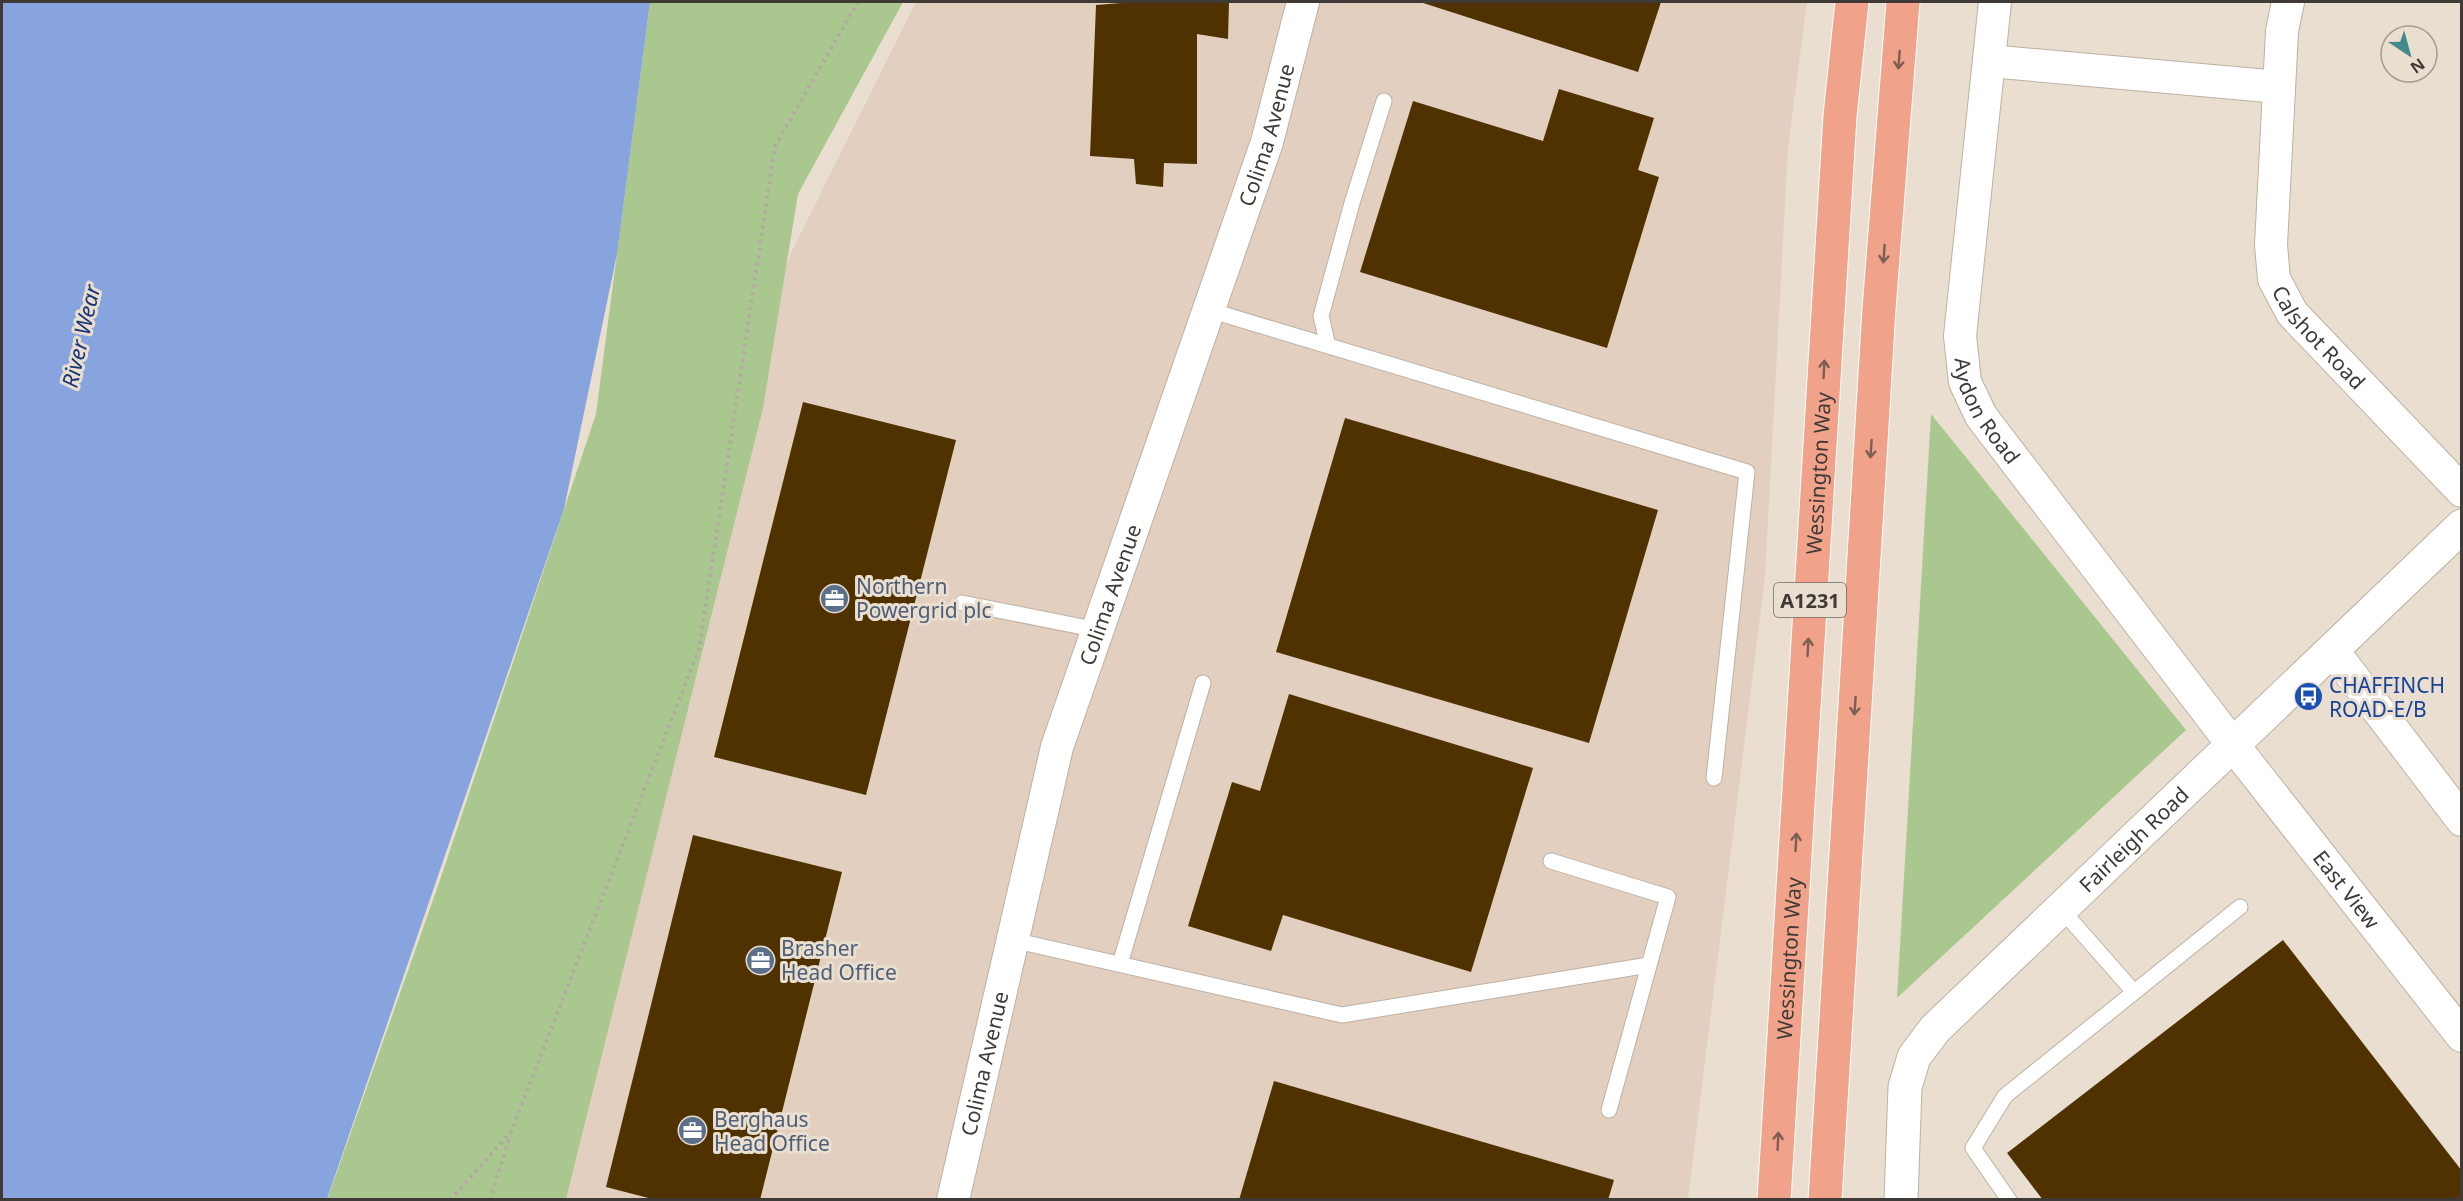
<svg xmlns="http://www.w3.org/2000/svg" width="2463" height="1201" viewBox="0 0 2463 1201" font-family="'Noto Sans',sans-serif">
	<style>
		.commercial { fill: #e3cfc0 }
		.green { fill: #aac790 }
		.water { fill: #87a4de }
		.building { fill: #4f3200 }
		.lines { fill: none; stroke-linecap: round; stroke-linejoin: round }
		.service-casing { stroke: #bdb1a4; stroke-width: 17 }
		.minor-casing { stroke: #bdb1a4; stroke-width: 34 }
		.tertiary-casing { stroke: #bdb1a4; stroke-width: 35 }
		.trunk-casing { stroke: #fff; stroke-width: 35 }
		.path { stroke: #b3aa9e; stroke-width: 4; stroke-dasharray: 3 4.5; stroke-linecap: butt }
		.service { stroke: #fff; stroke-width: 15 }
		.minor { stroke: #fff; stroke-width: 32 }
		.tertiary { stroke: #fff; stroke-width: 33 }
		.trunk { stroke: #f0a28a; stroke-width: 33 }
		.oneway { stroke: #7d5e53 }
		.labels { text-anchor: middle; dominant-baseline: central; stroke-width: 6; stroke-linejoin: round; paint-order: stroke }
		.shield { fill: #e9decf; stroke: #726b63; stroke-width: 1.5 }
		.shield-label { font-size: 20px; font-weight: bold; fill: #3f3a35 }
		.street-label { font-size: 21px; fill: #3f3a35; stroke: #e9decf }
		.service-label { font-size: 21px; fill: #4e5e75; stroke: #e9decf; text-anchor: start }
		.transit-label { font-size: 21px; fill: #164399; stroke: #e9decf; text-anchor: start }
		.water-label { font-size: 22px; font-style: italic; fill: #183578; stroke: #e9decf }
	</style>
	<rect width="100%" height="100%" fill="#e9decf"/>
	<path class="commercial" d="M 916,2 L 1807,2 L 1788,147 L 1765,576 L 1688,1199 L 406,1200 L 731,437 L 790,255 Z"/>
	<path class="green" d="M 650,2 L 903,2 L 798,194 L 763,408 L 566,1199 L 327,1200 L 439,883 L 596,414 Z
		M 1931,414 L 2186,730 L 1897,998 Z"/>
	<path class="water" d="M 2,2 L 650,2 L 617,254 L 564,509 L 327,1199 L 2,1199 Z"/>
	<path class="building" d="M 1133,2 L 1229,2 L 1228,39 L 1197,34 L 1197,164 L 1164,163 L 1163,187 L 1136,184 L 1134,159 L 1090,156 L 1096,5 Z
		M 1420,2 L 1661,2 L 1638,72 Z
		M 1559,89 L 1654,118 L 1638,170 L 1659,177 L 1607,348 L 1360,272 L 1413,101 L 1543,141 Z
		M 803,402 L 956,440 L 866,795 L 714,757 Z
		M 1345,418 L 1658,510 L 1589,743 L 1276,652 Z
		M 1289,694 L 1533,768 L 1471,972 L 1283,915 L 1271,951 L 1188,926 L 1232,782 L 1260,791 Z
		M 693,835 L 842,872 L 760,1200 L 656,1200 L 606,1187 Z
		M 2283,940 L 2462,1171 L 2462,1200 L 2043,1200 L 2007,1153 Z
		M 1274,1081 L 1614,1180 L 1608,1200 L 1239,1200 Z"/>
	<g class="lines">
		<defs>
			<path id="service" d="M 1209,310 L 1747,472 L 1714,778
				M 1328,346 L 1321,316 L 1352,203 L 1384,101
				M 962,603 L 1098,630
				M 1551,861 L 1668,897 L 1609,1110
				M 2061,909 L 2134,992
				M 1013,940 L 1342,1015 L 1649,965
				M 1120,964 L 1203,683
				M 2009,1200 L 1973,1148 L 2005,1096 L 2240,907"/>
			<g id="minor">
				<path id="s1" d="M 1995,2 L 1960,336 L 1965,382 L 1981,416 L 2233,745 L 2462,1036"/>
				<path id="s2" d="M 2288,2 L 2282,31 L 2271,245 L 2274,279 L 2292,313 L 2462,491"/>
				<path d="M 1989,61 L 2279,87"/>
				<path d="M 2333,651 L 2462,820"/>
				<path id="s3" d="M 953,1200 L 1057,747 L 1267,142 L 1303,2"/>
			</g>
			<g id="tertiary">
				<path id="s4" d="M 1901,1200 L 1905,1087 L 1914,1057 L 1935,1029 L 2462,526"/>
			</g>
			<g id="trunk">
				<path id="s5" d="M 1774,1200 L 1840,116 L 1852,2"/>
				<path d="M 1825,1200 L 1879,309 L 1903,2"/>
			</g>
		</defs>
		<use href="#service" class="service-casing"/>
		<use href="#minor" class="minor-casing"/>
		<use href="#tertiary" class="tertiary-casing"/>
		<use href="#trunk" class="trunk-casing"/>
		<path class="path" d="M 450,1200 L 511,1132 L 699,649 L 775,146 L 858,2
			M 490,1200 L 510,1135"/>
		<use href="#service" class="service"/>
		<use href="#minor" class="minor"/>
		<use href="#tertiary" class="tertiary"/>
		<use href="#trunk" class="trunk"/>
	</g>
	<defs><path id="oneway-shaft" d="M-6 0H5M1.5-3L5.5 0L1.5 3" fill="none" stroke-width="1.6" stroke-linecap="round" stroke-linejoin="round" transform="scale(1.5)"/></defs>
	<g class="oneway">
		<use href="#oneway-shaft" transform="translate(1899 60) rotate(94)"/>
		<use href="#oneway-shaft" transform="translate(1884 254) rotate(94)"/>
		<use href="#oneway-shaft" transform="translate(1824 369) rotate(-87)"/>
		<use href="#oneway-shaft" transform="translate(1871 449) rotate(94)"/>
		<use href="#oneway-shaft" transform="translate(1808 647) rotate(-87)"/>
		<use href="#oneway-shaft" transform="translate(1855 706) rotate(94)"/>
		<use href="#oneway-shaft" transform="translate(1796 842) rotate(-87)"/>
		<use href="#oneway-shaft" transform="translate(1778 1141) rotate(-87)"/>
	</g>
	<defs>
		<symbol id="office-disc" viewBox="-11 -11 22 22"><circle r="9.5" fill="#5c6f8a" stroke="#e9decf"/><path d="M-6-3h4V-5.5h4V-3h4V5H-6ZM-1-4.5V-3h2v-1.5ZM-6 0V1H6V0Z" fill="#fff"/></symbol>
		<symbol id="bus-disc" viewBox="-11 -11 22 22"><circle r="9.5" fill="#1a4fb4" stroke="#e9decf"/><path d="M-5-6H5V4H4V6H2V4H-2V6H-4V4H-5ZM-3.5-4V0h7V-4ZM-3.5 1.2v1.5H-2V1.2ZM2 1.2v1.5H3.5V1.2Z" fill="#fff"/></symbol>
	</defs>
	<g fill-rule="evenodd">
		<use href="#office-disc" x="818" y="582" width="33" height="33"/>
		<use href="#bus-disc" x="2292" y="680" width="33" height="33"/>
		<use href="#office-disc" x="744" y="944" width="33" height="33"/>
		<use href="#office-disc" x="676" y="1114" width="33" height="33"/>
	</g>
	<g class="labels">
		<rect class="shield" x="1774" y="583" width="72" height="34" rx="4.5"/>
		<g class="shield-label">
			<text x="1810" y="600">A1231</text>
		</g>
		<g class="street-label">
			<text stroke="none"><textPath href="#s3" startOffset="1112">Colima Avenue</textPath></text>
			<text stroke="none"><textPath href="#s2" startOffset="352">Calshot Road</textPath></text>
			<text stroke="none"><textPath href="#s1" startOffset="417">Aydon Road</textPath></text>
			<text stroke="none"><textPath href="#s5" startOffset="728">Wessington Way</textPath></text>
			<text stroke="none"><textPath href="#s3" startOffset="626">Colima Avenue</textPath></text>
			<text stroke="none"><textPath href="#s4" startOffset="454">Fairleigh Road</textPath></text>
			<text stroke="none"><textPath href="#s1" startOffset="1018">East View</textPath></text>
			<text stroke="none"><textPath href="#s5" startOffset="242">Wessington Way</textPath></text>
			<text stroke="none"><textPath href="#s3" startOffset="140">Colima Avenue</textPath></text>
		</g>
		<g class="service-label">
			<text x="856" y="586">Northern<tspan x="856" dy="24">Powergrid plc</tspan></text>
			<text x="781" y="948">Brasher<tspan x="781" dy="24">Head Office</tspan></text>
			<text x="714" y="1119">Berghaus<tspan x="714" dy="24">Head Office</tspan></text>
		</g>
		<g class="transit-label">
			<text x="2329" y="685">CHAFFINCH<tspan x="2329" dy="24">ROAD-E/B</tspan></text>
		</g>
		<g class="water-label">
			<text transform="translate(80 336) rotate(-77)">River Wear</text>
		</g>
	</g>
	<rect width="2463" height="1201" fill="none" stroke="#3f3a35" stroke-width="6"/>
	<g transform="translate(2409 54) rotate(144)"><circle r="28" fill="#e9decf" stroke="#a59c91" stroke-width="1.5"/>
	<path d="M0-4.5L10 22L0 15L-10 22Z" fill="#428a8c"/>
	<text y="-9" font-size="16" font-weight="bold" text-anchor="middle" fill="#3f3a35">N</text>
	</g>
</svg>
